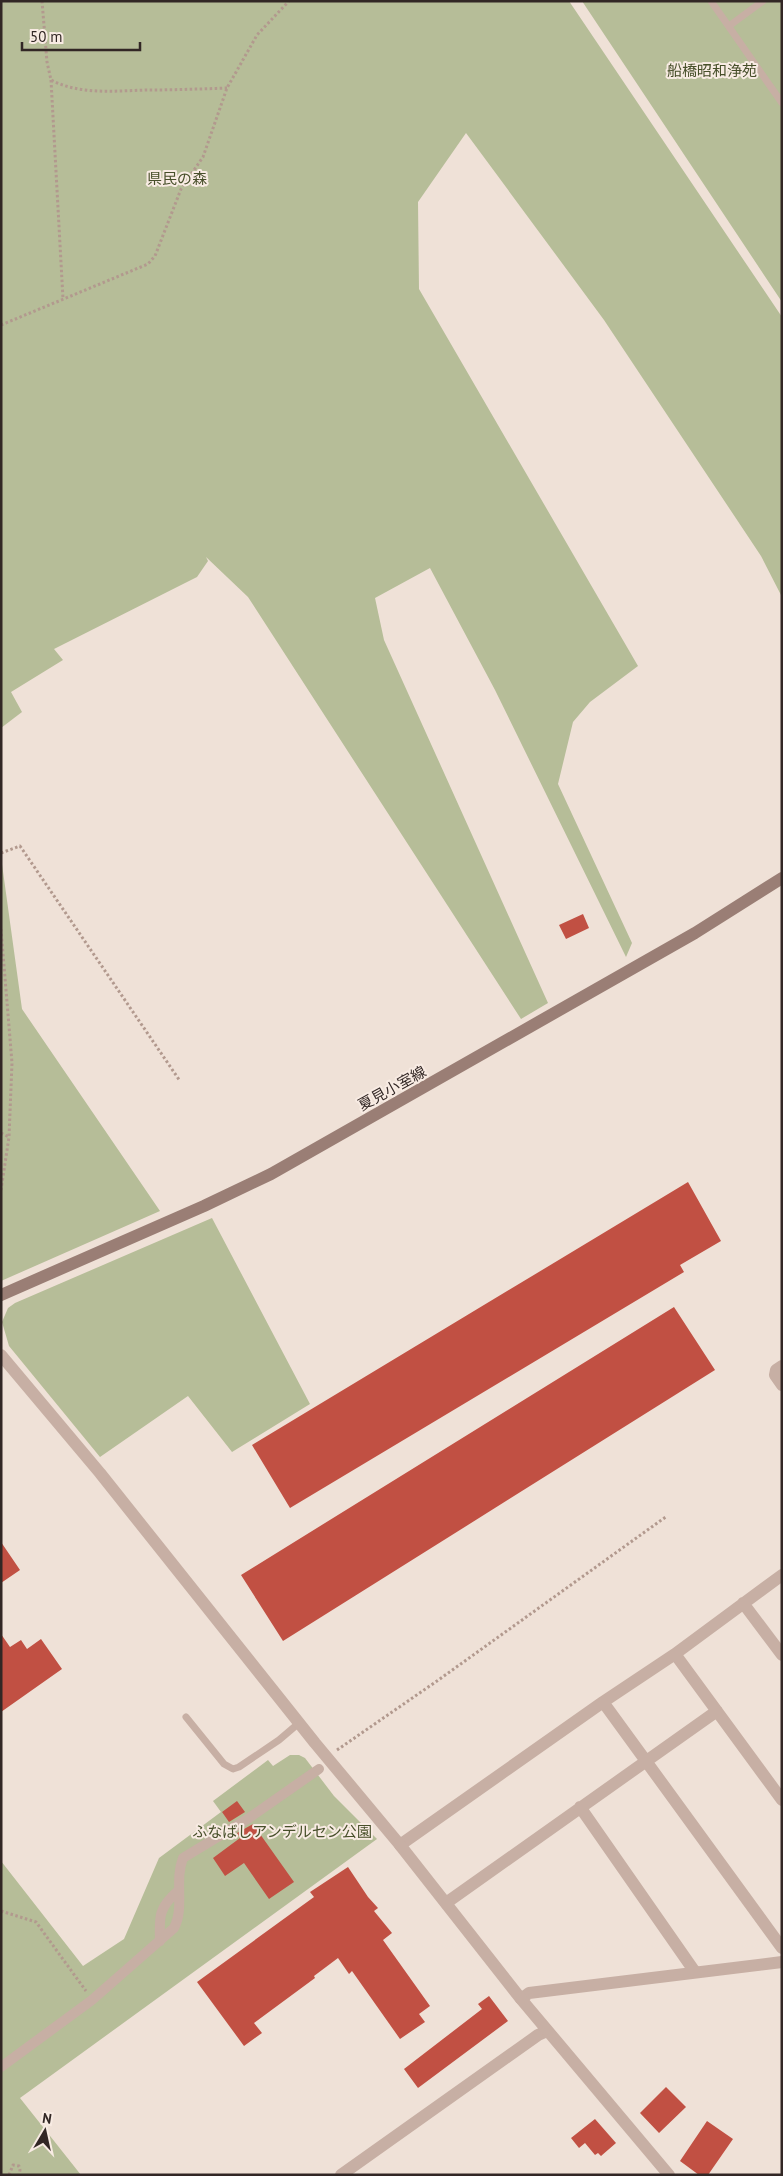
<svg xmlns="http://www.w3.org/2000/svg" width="783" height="2176" viewBox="0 0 783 2176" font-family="'PT Sans','Noto Sans JP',sans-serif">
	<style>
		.green { fill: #b6bd98 }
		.building { fill: #c15043 }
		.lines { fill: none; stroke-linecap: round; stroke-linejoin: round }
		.path { stroke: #b2998e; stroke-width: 3; stroke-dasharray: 2.5 2.5; stroke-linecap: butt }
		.service { stroke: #c7afa4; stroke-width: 7 }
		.pedestrian { stroke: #c7afa4; stroke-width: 10 }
		.minor { stroke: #c7afa4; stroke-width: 12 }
		.tertiary { stroke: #c7afa4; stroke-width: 12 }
		.secondary { stroke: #9a7e75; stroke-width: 12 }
		.labels { text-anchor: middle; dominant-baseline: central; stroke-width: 4; stroke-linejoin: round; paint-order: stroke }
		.park-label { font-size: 15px; fill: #474f2a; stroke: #f8ebe3 }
		.street-label { font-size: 15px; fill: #322725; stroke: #f8ebe3 }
	</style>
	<rect width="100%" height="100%" fill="#efe1d7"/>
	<path class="green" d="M 1,1 L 569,1 L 782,317 L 782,597 L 761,556 L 604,320 L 466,133 L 418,202 L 419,289 L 638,666 L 590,702 L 573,722 L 558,784 L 632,943 L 626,957 L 495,690 L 430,568 L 375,598 L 384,640 L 548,1003 L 521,1019 L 248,597 L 206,557 L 208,561 L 197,577 L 54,649 L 63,660 L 11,692 L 22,712 L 1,728 Z
		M 582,1 L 782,1 L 782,302 Z
		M 1,857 L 22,1009 L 160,1211 L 1,1281 Z
		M 212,1218 L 310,1404 L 232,1452 L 188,1396 L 100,1457 L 9,1346 L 2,1322 L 8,1308 L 15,1303 Z
		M 290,1755 L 299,1755 L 305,1758 L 334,1796 L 377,1839 L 20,2098 L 81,2175 L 1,2175 L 1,1861 L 83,1966 L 124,1939 L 159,1858 L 221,1812 L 213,1801 L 268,1760 L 273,1766 Z"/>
	<path class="building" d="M 583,914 L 589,928 L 566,939 L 559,925 Z
		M 688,1182 L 721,1241 L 680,1265 L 684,1272 L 290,1508 L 252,1445 Z
		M 674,1307 L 715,1370 L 283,1641 L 241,1575 Z
		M 1,1542 L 20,1570 L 1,1583 Z
		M 1,1634 L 10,1647 L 21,1640 L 27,1649 L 41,1639 L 62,1669 L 1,1712 Z
		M 237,1801 L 245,1812 L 229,1822 L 222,1812 Z
		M 253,1824 L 294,1882 L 269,1899 L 244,1863 L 225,1876 L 213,1858 L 240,1838 L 237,1833 Z
		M 348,1867 L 368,1897 L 378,1908 L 374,1911 L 392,1933 L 383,1940 L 430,2006 L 419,2014 L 425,2022 L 400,2039 L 352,1971 L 349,1974 L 338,1958 L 314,1976 L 315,1978 L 254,2023 L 262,2033 L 244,2046 L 197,1982 L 314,1897 L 310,1892 Z
		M 489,1996 L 508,2021 L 418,2088 L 404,2069 L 482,2009 L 478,2004 Z
		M 666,2087 L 686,2107 L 659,2133 L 640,2113 Z
		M 595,2119 L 616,2143 L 601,2156 L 598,2153 L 595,2155 L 585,2143 L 579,2148 L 571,2138 Z
		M 707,2121 L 733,2139 L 708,2175 L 699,2175 L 680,2161 Z"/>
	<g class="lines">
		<path class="path" d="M 42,1 L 47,62 L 51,80 C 80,95 114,91 146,90 C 173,90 200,89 227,88
			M 51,80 L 63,299
			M 1,325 L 148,264 L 155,256 L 181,189 L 203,157 L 227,88 L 257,35 L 289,1
			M 1,853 L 20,846 L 180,1081
			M 1,929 L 12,1063 L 9,1137 L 1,1190
			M 1,1133 L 9,1137
			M 337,1750 L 437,1681 L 667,1516
			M 1,1911 L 36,1922 L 86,1991
			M 9,2175 L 13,2165 L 19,2166 L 20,2170 L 19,2175"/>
		<path class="service" d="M 711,1 L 782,103
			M 729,26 L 763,1
			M 186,1717 L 224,1764 L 233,1769 L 239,1767 L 279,1740 L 299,1723"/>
		<path class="pedestrian" d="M 160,1941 C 159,1916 159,1907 178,1891
			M 1,2067 L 92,2000 L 174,1928 C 185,1907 174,1881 183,1858 L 249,1818 L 319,1769"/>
		<path class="minor" d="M 782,1366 L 776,1370 L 775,1375 L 782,1385
			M 782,1575 L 675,1654 L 782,1800
			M 743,1603 L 782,1655
			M 603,1702 L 782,1948
			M 580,1807 L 695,1972
			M 400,1845 L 603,1702 L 675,1654
			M 446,1903 L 717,1711
			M 521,1999 L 529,1993 L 782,1962
			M 341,2175 L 538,2035 L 547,2031"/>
		<path class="tertiary" d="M 1,1355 L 100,1473 L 315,1743 L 400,1845 L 521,1999 L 669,2175"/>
		<path class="secondary" d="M 1,1295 L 204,1206 L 271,1174 L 695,933 L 782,878"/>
	</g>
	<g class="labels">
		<g class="park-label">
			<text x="712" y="70">船橋昭和浄苑</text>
			<text x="177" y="178">県民の森</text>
			<text x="282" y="1831">ふなばしアンデルセン公園</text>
		</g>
		<g class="street-label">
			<text transform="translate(392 1088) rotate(-29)">夏見小室線</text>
		</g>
	</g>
	<rect width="783" height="2176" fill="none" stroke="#322725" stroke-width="5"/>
	<g transform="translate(45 2131) rotate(9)" stroke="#f8ebe3" stroke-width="4" paint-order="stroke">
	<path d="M0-4L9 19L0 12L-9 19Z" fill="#322725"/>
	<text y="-8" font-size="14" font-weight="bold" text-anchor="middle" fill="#322725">N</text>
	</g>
	<path d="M22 42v8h118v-8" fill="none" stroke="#322725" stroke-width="2.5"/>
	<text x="30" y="42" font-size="15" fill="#322725" stroke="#f8ebe3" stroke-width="4" paint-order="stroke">50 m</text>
</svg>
